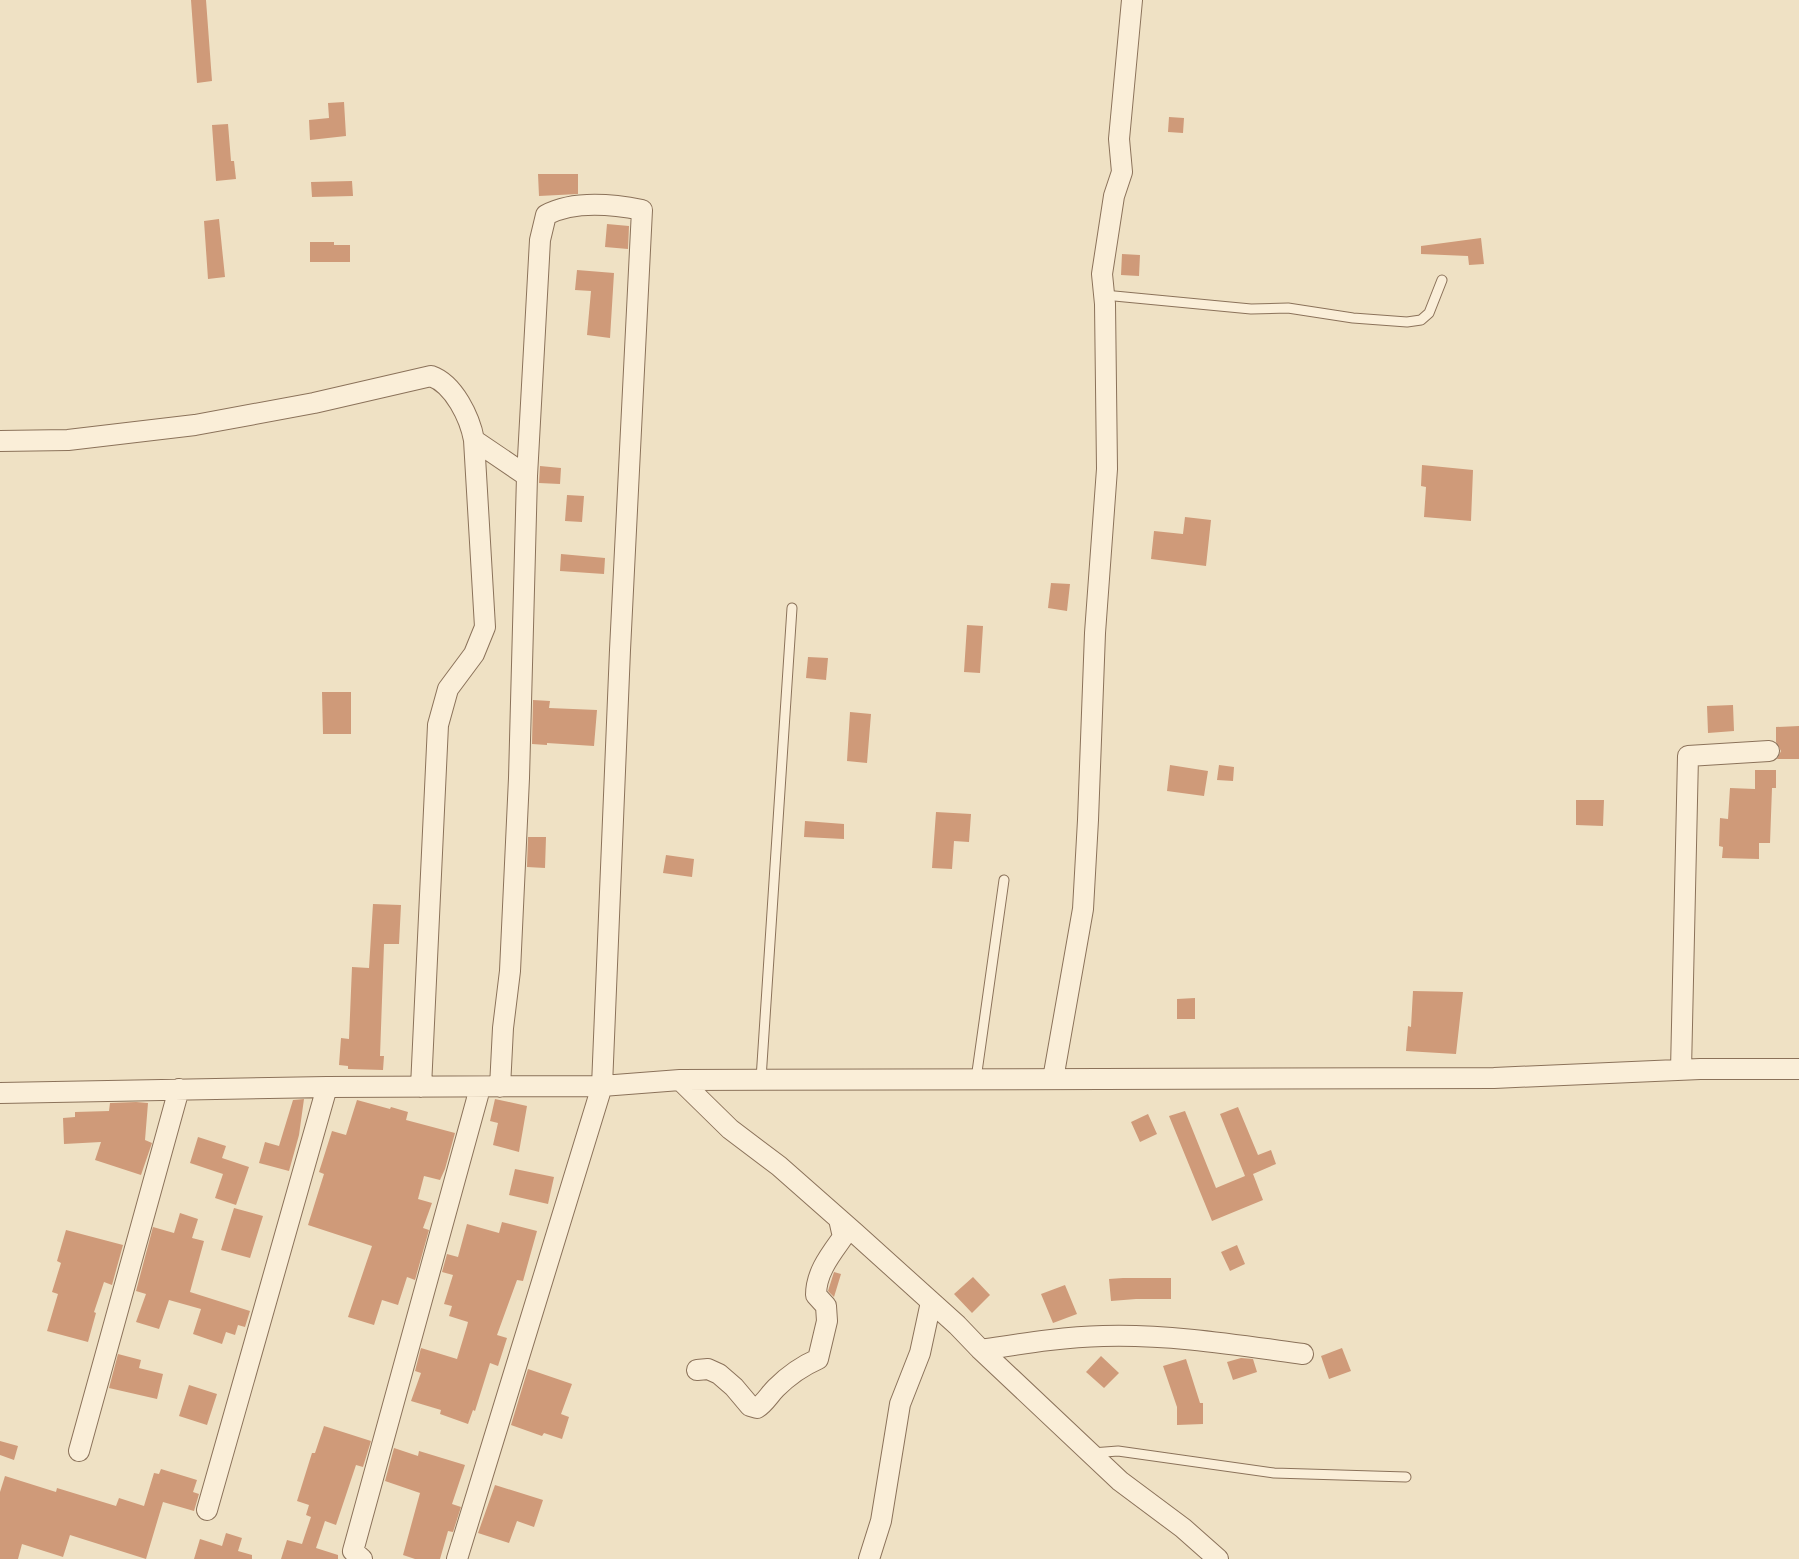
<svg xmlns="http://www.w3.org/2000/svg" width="1799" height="1559" viewBox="0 0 1799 1559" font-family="'IBM Plex Serif',serif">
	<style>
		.building { fill: #cf9a79 }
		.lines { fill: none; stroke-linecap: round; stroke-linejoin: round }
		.service-casing { stroke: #8b725a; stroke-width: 11 }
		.minor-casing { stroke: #8b725a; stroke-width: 22 }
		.service { stroke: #faeed8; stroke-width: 9 }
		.minor { stroke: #faeed8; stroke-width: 20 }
	</style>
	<rect width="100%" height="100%" fill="#efe1c4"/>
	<path class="building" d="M 191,0 L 206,0 L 212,81 L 197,83 Z
		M 344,102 L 346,136 L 310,140 L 309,120 L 329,118 L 328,103 Z
		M 1169,117 L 1184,118 L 1183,133 L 1168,132 Z
		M 228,124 L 231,161 L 234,161 L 236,179 L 216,181 L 212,125 Z
		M 538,174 L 578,174 L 578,194 L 539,196 Z
		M 352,181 L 353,196 L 312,197 L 311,182 Z
		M 219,219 L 225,277 L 208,279 L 204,221 Z
		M 607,224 L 629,226 L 628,249 L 605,247 Z
		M 1481,238 L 1484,264 L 1469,265 L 1468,256 L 1421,254 L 1421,246 Z
		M 310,242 L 334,242 L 334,245 L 350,245 L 350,262 L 310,262 Z
		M 1122,254 L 1140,255 L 1139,276 L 1121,275 Z
		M 577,270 L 614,273 L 610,338 L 587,335 L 591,291 L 575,290 Z
		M 1422,465 L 1473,470 L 1471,521 L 1424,517 L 1426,487 L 1421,486 Z
		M 540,466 L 561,468 L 560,484 L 539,483 Z
		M 567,495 L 584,496 L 582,522 L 565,521 Z
		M 1185,517 L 1211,520 L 1206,566 L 1151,559 L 1154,531 L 1183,534 Z
		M 561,554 L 605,558 L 604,574 L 560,571 Z
		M 1051,583 L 1070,584 L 1067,611 L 1048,608 Z
		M 967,625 L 983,626 L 980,673 L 964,672 Z
		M 808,657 L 828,658 L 826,680 L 806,678 Z
		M 322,692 L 351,692 L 351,734 L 323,734 Z
		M 533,700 L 550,701 L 549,708 L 597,710 L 594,746 L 547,743 L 547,745 L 532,744 Z
		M 1733,705 L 1734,731 L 1708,733 L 1707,706 Z
		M 850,712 L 871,714 L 867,763 L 847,761 Z
		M 1799,726 L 1799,759 L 1777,759 L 1781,751 L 1776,742 L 1776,727 Z
		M 1170,765 L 1208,771 L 1204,796 L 1167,791 Z
		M 1219,765 L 1234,767 L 1233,781 L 1217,780 Z
		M 1755,770 L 1776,770 L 1776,788 L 1772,788 L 1770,843 L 1759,843 L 1759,859 L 1722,858 L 1723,847 L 1719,846 L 1720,818 L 1728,819 L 1730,788 L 1755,789 Z
		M 1576,800 L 1604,800 L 1603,826 L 1576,825 Z
		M 936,812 L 971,814 L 969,842 L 954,841 L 952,869 L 932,868 Z
		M 805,821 L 844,824 L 844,839 L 804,837 Z
		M 528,837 L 546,837 L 545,868 L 527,867 Z
		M 666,855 L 694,859 L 692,877 L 663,873 Z
		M 373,904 L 401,905 L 399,944 L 384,944 L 380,1056 L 384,1056 L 383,1070 L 348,1069 L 348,1066 L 339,1065 L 341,1038 L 349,1039 L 352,967 L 369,968 Z
		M 1413,991 L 1463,992 L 1456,1054 L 1406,1051 L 1408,1026 L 1411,1027 Z
		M 1195,998 L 1195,1019 L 1177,1019 L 1177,999 Z
		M 304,1099 L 299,1135 L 289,1171 L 259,1163 L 265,1142 L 279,1146 L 293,1100 Z
		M 495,1099 L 527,1106 L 519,1152 L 493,1145 L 498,1123 L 490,1121 Z
		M 357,1100 L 390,1109 L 391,1107 L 408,1112 L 406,1120 L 455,1133 L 445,1169 L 440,1180 L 424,1176 L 418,1199 L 432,1203 L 423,1228 L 429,1230 L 415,1280 L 407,1277 L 398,1305 L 382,1300 L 374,1325 L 348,1317 L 372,1246 L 308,1225 L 324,1174 L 319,1172 L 332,1131 L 346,1135 Z
		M 136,1102 L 148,1103 L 145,1140 L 152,1143 L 141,1175 L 95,1160 L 101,1142 L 64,1144 L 63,1118 L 75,1117 L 75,1112 L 109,1111 L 110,1103 Z
		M 1238,1107 L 1258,1155 L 1271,1150 L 1276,1164 L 1253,1174 L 1263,1200 L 1212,1221 L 1169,1116 L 1185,1111 L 1216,1188 L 1245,1176 L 1220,1114 Z
		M 1148,1114 L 1157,1134 L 1140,1142 L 1131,1122 Z
		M 198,1137 L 226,1146 L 222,1158 L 249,1167 L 236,1205 L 215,1198 L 223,1174 L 190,1163 Z
		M 515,1169 L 554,1177 L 548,1204 L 509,1195 Z
		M 234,1208 L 263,1216 L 250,1258 L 221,1250 Z
		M 180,1213 L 198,1219 L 192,1238 L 204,1241 L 190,1292 L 250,1311 L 245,1327 L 238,1325 L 235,1335 L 226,1332 L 222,1344 L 193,1334 L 201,1309 L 169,1300 L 159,1329 L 136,1322 L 146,1294 L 136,1291 L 153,1227 L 174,1233 Z
		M 502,1222 L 537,1231 L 523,1281 L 517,1280 L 497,1335 L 507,1338 L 498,1366 L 490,1363 L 475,1411 L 473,1410 L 468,1424 L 440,1414 L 441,1410 L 411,1401 L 421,1373 L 415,1371 L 421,1348 L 457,1359 L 467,1326 L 468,1322 L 449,1316 L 452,1306 L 444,1304 L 453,1275 L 442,1272 L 447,1254 L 458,1257 L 467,1224 L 499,1233 Z
		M 66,1230 L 123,1245 L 112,1285 L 104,1282 L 94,1312 L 96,1313 L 88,1342 L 47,1331 L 58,1294 L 52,1292 L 61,1263 L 57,1261 Z
		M 1237,1245 L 1245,1264 L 1230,1271 L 1221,1252 Z
		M 834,1272 L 841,1274 L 834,1297 L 828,1291 Z
		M 973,1277 L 990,1295 L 972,1313 L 954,1294 Z
		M 1123,1278 L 1171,1278 L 1171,1299 L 1136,1299 L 1111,1301 L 1109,1279 Z
		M 1065,1285 L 1077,1314 L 1053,1323 L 1041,1294 Z
		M 1342,1348 L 1351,1371 L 1329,1379 L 1321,1356 Z
		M 118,1354 L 141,1360 L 139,1368 L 163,1374 L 157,1399 L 109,1388 Z
		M 1101,1356 L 1119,1373 L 1104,1388 L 1086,1372 Z
		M 1241,1358 L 1253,1359 L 1257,1372 L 1233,1380 L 1227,1362 Z
		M 1186,1359 L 1200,1403 L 1203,1403 L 1203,1424 L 1177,1425 L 1177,1407 L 1163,1366 Z
		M 528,1369 L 572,1384 L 561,1414 L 569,1417 L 562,1439 L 544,1433 L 542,1436 L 511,1425 Z
		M 189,1385 L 217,1394 L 207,1425 L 179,1416 Z
		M 324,1426 L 371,1441 L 363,1467 L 356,1465 L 336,1525 L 325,1521 L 316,1548 L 338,1555 L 338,1559 L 281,1559 L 287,1540 L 302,1544 L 311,1517 L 306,1515 L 309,1505 L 297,1501 L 312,1453 L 315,1453 Z
		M 0,1441 L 18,1446 L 14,1460 L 0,1455 Z
		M 394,1448 L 418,1456 L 419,1451 L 465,1465 L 452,1504 L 461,1507 L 453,1532 L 448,1531 L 440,1559 L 415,1559 L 403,1555 L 420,1493 L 385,1481 Z
		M 161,1469 L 197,1480 L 193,1492 L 199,1494 L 194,1511 L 163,1502 L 146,1559 L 70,1535 L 63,1557 L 22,1544 L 18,1559 L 0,1559 L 0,1492 L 5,1476 L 56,1492 L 57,1488 L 116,1506 L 119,1498 L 144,1506 L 154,1473 L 159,1474 Z
		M 495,1485 L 543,1500 L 534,1527 L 517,1521 L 509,1543 L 478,1533 Z
		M 226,1533 L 242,1538 L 238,1551 L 252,1555 L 252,1559 L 194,1559 L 200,1539 L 222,1546 Z"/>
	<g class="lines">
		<defs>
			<path id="service" d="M 1104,295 L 1251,309 L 1288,308 L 1353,318 L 1407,322 L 1421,320 L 1429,313 L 1442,280
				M 761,1079 L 792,608
				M 976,1079 L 1004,880
				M 1092,1453 L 1118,1451 L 1274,1473 L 1406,1477"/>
			<path id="minor" d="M 0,441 L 68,440 L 195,425 L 314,403 L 431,376 C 454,384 470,418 474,440 L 527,476 L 519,778 L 510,971 L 503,1028 L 500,1087
				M 1681,1070 L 1688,756 L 1769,751
				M 1053,1079 L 1083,909 L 1088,820 L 1095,633 L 1107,469 L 1105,304 L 1102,274 L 1114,196 L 1122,172 L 1119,139 L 1132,0
				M 680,1080 L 730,1129 L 779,1166 L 855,1233 L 957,1325 L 981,1350 L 1120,1481 L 1183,1528 L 1218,1559
				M 421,1087 L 438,725 L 448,689 L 474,654 L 485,627 L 474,440
				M 0,1093 L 327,1087 L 602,1086 L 680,1080 L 1494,1078 L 1700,1069 L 1799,1069
				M 981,1350 C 1021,1344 1062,1337 1103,1336 C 1170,1334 1237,1345 1303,1354
				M 697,1370 L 708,1369 L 719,1374 L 734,1387 L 750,1406 L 757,1408 C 765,1403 769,1395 776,1388 C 789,1375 802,1366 818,1359 L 827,1321 L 826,1306 L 816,1295 C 816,1272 831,1254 843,1237 L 839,1219
				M 79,1451 L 179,1089
				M 207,1510 L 327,1087
				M 362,1559 L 353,1551 L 480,1088
				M 457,1559 L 602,1086 L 620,650 L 642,210 C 612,204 574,200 546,215 L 540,240 L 527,476
				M 869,1559 L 881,1521 L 900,1404 L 920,1353 L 931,1302"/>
		</defs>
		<use href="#service" class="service-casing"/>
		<use href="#minor" class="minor-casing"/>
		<use href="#service" class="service"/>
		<use href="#minor" class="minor"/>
	</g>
</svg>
